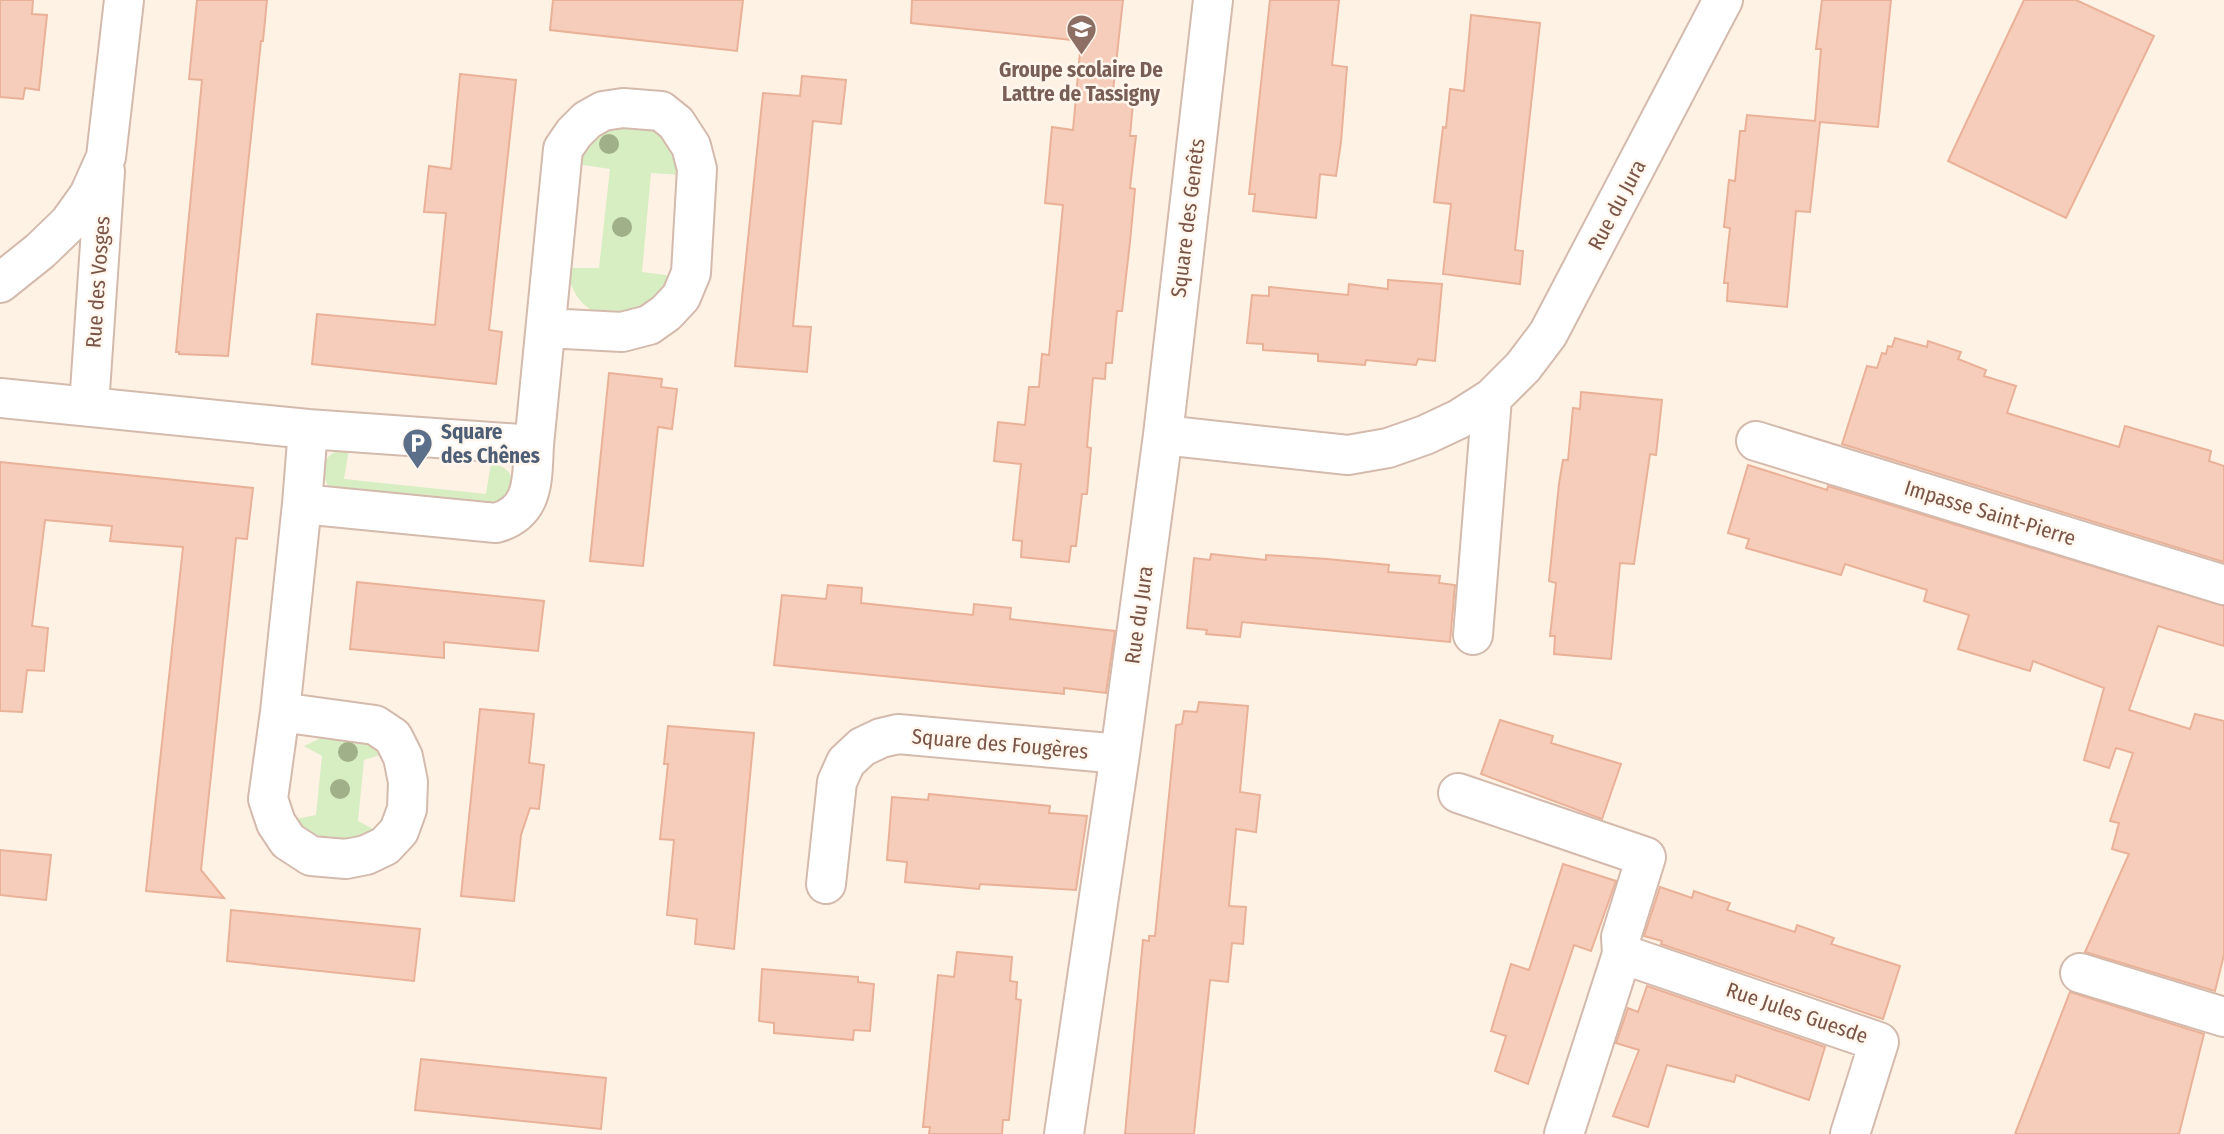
<svg xmlns="http://www.w3.org/2000/svg" width="2224" height="1134" viewBox="0 0 2224 1134" font-family="'Fira Sans Condensed',sans-serif">
	<style>
		.green { fill: #d7edc2 }
		.building { fill: #f6cdba; stroke: #eab199; stroke-width: 2 }
		.lines { fill: none; stroke-linecap: round; stroke-linejoin: round }
		.minor-casing { stroke: #d4baac; stroke-width: 42 }
		.minor { stroke: #fff; stroke-width: 38 }
		.tree { fill: #a0b088 }
		.labels { text-anchor: middle; dominant-baseline: central; stroke-width: 5; stroke-linejoin: round; paint-order: stroke }
		.education-label { font-size: 21px; font-weight: bold; fill: #785e54; stroke: #fff6ed }
		.street-label { font-size: 21px; fill: #7a5547; stroke: #fff6ed }
		.service-label { font-size: 21px; font-weight: bold; fill: #4e5e75; stroke: #fff6ed; text-anchor: start }
	</style>
	<rect width="100%" height="100%" fill="#fef2e5"/>
	<path class="green" d="M 617,124 L 645,126 L 670,140 L 682,175 L 651,173 L 642,272 L 673,276 L 651,309 C 638,311 619,318 607,316 C 582,311 569,290 568,268 L 599,268 L 610,169 L 577,164 L 587,142 Z
		M 349,449 L 344,479 L 486,494 L 491,463 C 511,468 515,477 512,496 L 499,507 L 339,492 L 329,487 L 321,472 C 326,456 332,450 349,449 Z
		M 329,734 C 348,736 369,740 383,754 L 364,760 L 358,821 L 375,830 C 355,849 312,840 295,819 L 316,815 L 322,756 L 304,746 Z"/>
	<path class="building" d="M 0,0 L 33,0 L 32,14 L 47,15 L 39,90 L 25,88 L 23,99 L 0,97 Z
		M 197,0 L 267,0 L 263,41 L 261,41 L 228,356 L 179,354 L 179,352 L 176,352 L 202,80 L 189,79 Z
		M 553,0 L 743,0 L 737,51 L 550,30 Z
		M 912,0 L 1123,0 L 1113,91 L 1134,92 L 1130,136 L 1136,136 L 1130,188 L 1135,189 L 1130,242 L 1122,311 L 1117,311 L 1112,363 L 1106,363 L 1105,379 L 1093,378 L 1087,447 L 1091,448 L 1087,494 L 1082,494 L 1076,546 L 1071,546 L 1069,562 L 1021,557 L 1022,541 L 1013,540 L 1021,464 L 994,461 L 998,422 L 1025,425 L 1029,387 L 1039,387 L 1042,354 L 1049,355 L 1063,205 L 1045,203 L 1052,127 L 1073,130 L 1081,41 L 911,23 Z
		M 1270,0 L 1339,0 L 1332,65 L 1347,67 L 1341,142 L 1336,176 L 1320,174 L 1316,218 L 1253,211 L 1255,194 L 1249,194 Z
		M 1822,0 L 1891,0 L 1878,127 L 1820,122 L 1810,212 L 1796,211 L 1787,307 L 1727,301 L 1728,283 L 1724,283 L 1730,228 L 1724,227 L 1729,180 L 1735,181 L 1740,131 L 1745,131 L 1747,115 L 1815,121 L 1821,49 L 1816,49 Z
		M 2024,0 L 2076,0 L 2154,36 L 2066,218 L 1948,161 Z
		M 1471,15 L 1540,23 L 1515,250 L 1523,251 L 1520,284 L 1443,274 L 1451,204 L 1434,202 L 1443,127 L 1446,128 L 1450,89 L 1464,91 Z
		M 460,74 L 516,80 L 489,330 L 502,332 L 496,384 L 312,364 L 317,314 L 435,325 L 446,213 L 424,212 L 429,166 L 451,169 Z
		M 802,76 L 846,80 L 841,124 L 813,121 L 793,326 L 811,327 L 807,372 L 735,366 L 763,93 L 800,96 Z
		M 1388,280 L 1442,284 L 1435,361 L 1418,359 L 1416,365 L 1366,360 L 1365,365 L 1341,363 L 1318,361 L 1318,354 L 1263,350 L 1263,344 L 1247,343 L 1252,295 L 1269,296 L 1269,287 L 1348,295 L 1349,284 L 1388,289 Z
		M 1895,338 L 1927,347 L 1928,341 L 1961,352 L 1958,359 L 1986,370 L 1984,376 L 2016,386 L 2007,413 L 2119,447 L 2125,426 L 2211,451 L 2209,461 L 2224,466 L 2224,562 L 1842,444 L 1867,366 L 1877,368 L 1882,353 L 1886,354 L 1888,346 L 1892,347 Z
		M 609,373 L 662,379 L 661,387 L 677,389 L 672,429 L 658,427 L 643,566 L 590,561 Z
		M 1581,392 L 1662,400 L 1656,455 L 1650,454 L 1634,564 L 1620,563 L 1611,659 L 1554,654 L 1555,636 L 1550,636 L 1556,583 L 1549,581 L 1559,484 L 1563,460 L 1568,460 L 1573,408 L 1580,409 Z
		M 0,462 L 253,488 L 247,539 L 236,538 L 201,870 L 224,898 L 146,891 L 183,547 L 110,541 L 112,526 L 45,520 L 32,626 L 48,628 L 44,671 L 27,670 L 22,712 L 0,711 Z
		M 1748,465 L 1827,490 L 1828,486 L 2224,606 L 2224,646 L 2158,626 L 2129,710 L 2190,729 L 2195,714 L 2224,721 L 2224,955 L 2215,991 L 2085,952 L 2129,854 L 2112,849 L 2119,823 L 2110,821 L 2133,753 L 2116,748 L 2109,768 L 2084,760 L 2104,688 L 2033,661 L 2030,671 L 1958,649 L 1969,615 L 1924,601 L 1927,590 L 1845,564 L 1841,575 L 1746,548 L 1749,539 L 1728,533 Z
		M 1211,554 L 1266,560 L 1266,555 L 1327,559 L 1389,565 L 1388,572 L 1440,576 L 1439,583 L 1455,585 L 1450,642 L 1242,622 L 1240,637 L 1206,634 L 1207,630 L 1187,628 L 1194,558 L 1210,560 Z
		M 357,582 L 544,601 L 538,651 L 444,642 L 444,658 L 350,649 Z
		M 828,585 L 862,588 L 861,603 L 973,615 L 974,604 L 1011,608 L 1010,619 L 1115,631 L 1106,693 L 1064,688 L 1064,694 L 774,665 L 782,595 L 826,599 Z
		M 1199,702 L 1248,706 L 1240,792 L 1260,795 L 1256,832 L 1236,829 L 1229,906 L 1246,907 L 1243,944 L 1232,943 L 1228,982 L 1210,980 L 1194,1134 L 1125,1134 L 1143,940 L 1149,941 L 1149,936 L 1155,936 L 1176,725 L 1182,724 L 1184,711 L 1197,712 Z
		M 480,709 L 534,714 L 529,763 L 544,765 L 539,809 L 530,808 L 521,835 L 514,901 L 461,896 Z
		M 1500,720 L 1553,736 L 1551,743 L 1621,764 L 1602,819 L 1481,774 Z
		M 668,726 L 754,733 L 734,949 L 695,944 L 697,919 L 667,915 L 674,840 L 660,839 L 668,764 L 664,764 Z
		M 929,794 L 1050,806 L 1049,813 L 1087,816 L 1076,890 L 980,884 L 979,889 L 905,882 L 907,862 L 887,860 L 892,797 L 928,800 Z
		M 0,850 L 51,855 L 46,900 L 0,895 Z
		M 1563,864 L 1616,881 L 1591,951 L 1574,945 L 1528,1084 L 1495,1071 L 1506,1036 L 1491,1031 L 1511,964 L 1529,970 Z
		M 1660,887 L 1692,898 L 1694,891 L 1711,897 L 1730,903 L 1727,910 L 1795,932 L 1797,925 L 1834,938 L 1831,944 L 1900,966 L 1883,1019 L 1661,944 L 1662,941 L 1644,936 Z
		M 231,910 L 420,929 L 414,981 L 227,961 Z
		M 957,952 L 1012,957 L 1010,981 L 1017,982 L 1016,999 L 1021,1000 L 1009,1120 L 1003,1120 L 1002,1134 L 929,1134 L 930,1127 L 923,1127 L 938,975 L 954,977 Z
		M 762,969 L 858,977 L 858,982 L 874,984 L 870,1031 L 854,1030 L 853,1040 L 774,1033 L 774,1023 L 759,1021 Z
		M 1647,986 L 1825,1047 L 1809,1100 L 1736,1075 L 1734,1082 L 1667,1065 L 1648,1127 L 1613,1116 L 1639,1050 L 1616,1043 L 1628,1008 L 1638,1012 Z
		M 2070,992 L 2204,1034 L 2179,1134 L 2015,1134 Z
		M 421,1059 L 606,1078 L 601,1129 L 415,1110 Z"/>
	<g class="lines">
		<defs>
			<path id="minor" d="M 0,283 L 40,251 L 69,223 L 89,195 L 106,157 L 124,0
				M 0,398 L 308,429 L 534,445 L 563,149 L 574,133 L 587,120 L 603,111 L 623,108 L 661,111 L 676,123 L 691,146 L 697,169 L 691,273 L 681,297 L 666,313 L 649,325 L 622,332 L 546,328
				M 89,406 L 105,171
				M 308,429 L 302,504 L 496,523 C 535,512 532,479 534,445
				M 1163,435 L 1213,0
				M 1756,441 L 2224,585
				M 1473,635 L 1492,398
				M 280,712 L 375,725 L 393,737 L 403,757 L 408,782 L 407,809 L 399,831 L 385,846 L 366,855 L 346,859 L 311,856 L 288,841 L 276,823 L 268,799 L 280,712 L 302,504
				M 1458,793 L 1646,857 L 1621,937 L 1622,954 L 1564,1134
				M 826,884 L 837,782 L 846,762 L 862,747 L 881,738 L 898,734 L 1120,754
				M 1622,954 L 1879,1042 L 1850,1134
				M 2080,973 L 2224,1017
				M 1064,1134 L 1120,754 L 1163,435 L 1348,455 L 1388,448 L 1425,435 L 1459,419 L 1492,398 L 1523,367 L 1548,334 L 1723,0"/>
		</defs>
		<use href="#minor" class="minor-casing"/>
		<use href="#minor" class="minor"/>
	</g>
	<g class="tree">
		<circle cx="609" cy="144" r="10"/>
		<circle cx="622" cy="227" r="10"/>
		<circle cx="348" cy="752" r="10"/>
		<circle cx="340" cy="789" r="10"/>
	</g>
	<defs>
		<symbol id="school-pin" viewBox="-11 -11 22 30"><path d="M0 17L-7.5 6A9.5 9.5 0 1 1 7.5 6Z" fill="#8d6e63" stroke="#fff6ed"/><path d="M0-5L7-2L0 1L-7-2ZM-4 1L0 2.5L4 1V4Q0 6-4 4Z" fill="#fff"/></symbol>
		<symbol id="parking-pin" viewBox="-11 -11 22 30"><path d="M0 17L-7.5 6A9.5 9.5 0 1 1 7.5 6Z" fill="#5c6f8a" stroke="#fff6ed"/><path d="M-3.5-5.5H1a3.5 3.5 0 0 1 0 7H-1V5.5H-3.5ZM-1-3.4V-.6H.8a1.4 1.4 0 0 0 0-2.8Z" fill="#fff"/></symbol>
	</defs>
	<g fill-rule="evenodd">
		<use href="#school-pin" x="1064" y="12" width="35" height="47"/>
		<use href="#parking-pin" x="400" y="426" width="35" height="47"/>
	</g>
	<g class="labels">
		<g class="education-label">
			<text x="1081" y="70">Groupe scolaire De<tspan x="1081" dy="24">Lattre de Tassigny</tspan></text>
		</g>
		<g class="street-label">
			<text transform="translate(1617 205) rotate(-62)">Rue du Jura</text>
			<text transform="translate(1188 218) rotate(-83)">Square des Genêts</text>
			<text transform="translate(98 282) rotate(-86)">Rue des Vosges</text>
			<text transform="translate(1990 513) rotate(17)">Impasse Saint-Pierre</text>
			<text transform="translate(1139 615) rotate(-82)">Rue du Jura</text>
			<text transform="translate(1000 744) rotate(5)">Square des Fougères</text>
			<text transform="translate(1797 1013) rotate(19)">Rue Jules Guesde</text>
		</g>
		<g class="service-label">
			<text x="441" y="432">Square<tspan x="441" dy="24">des Chênes</tspan></text>
		</g>
	</g>
</svg>
